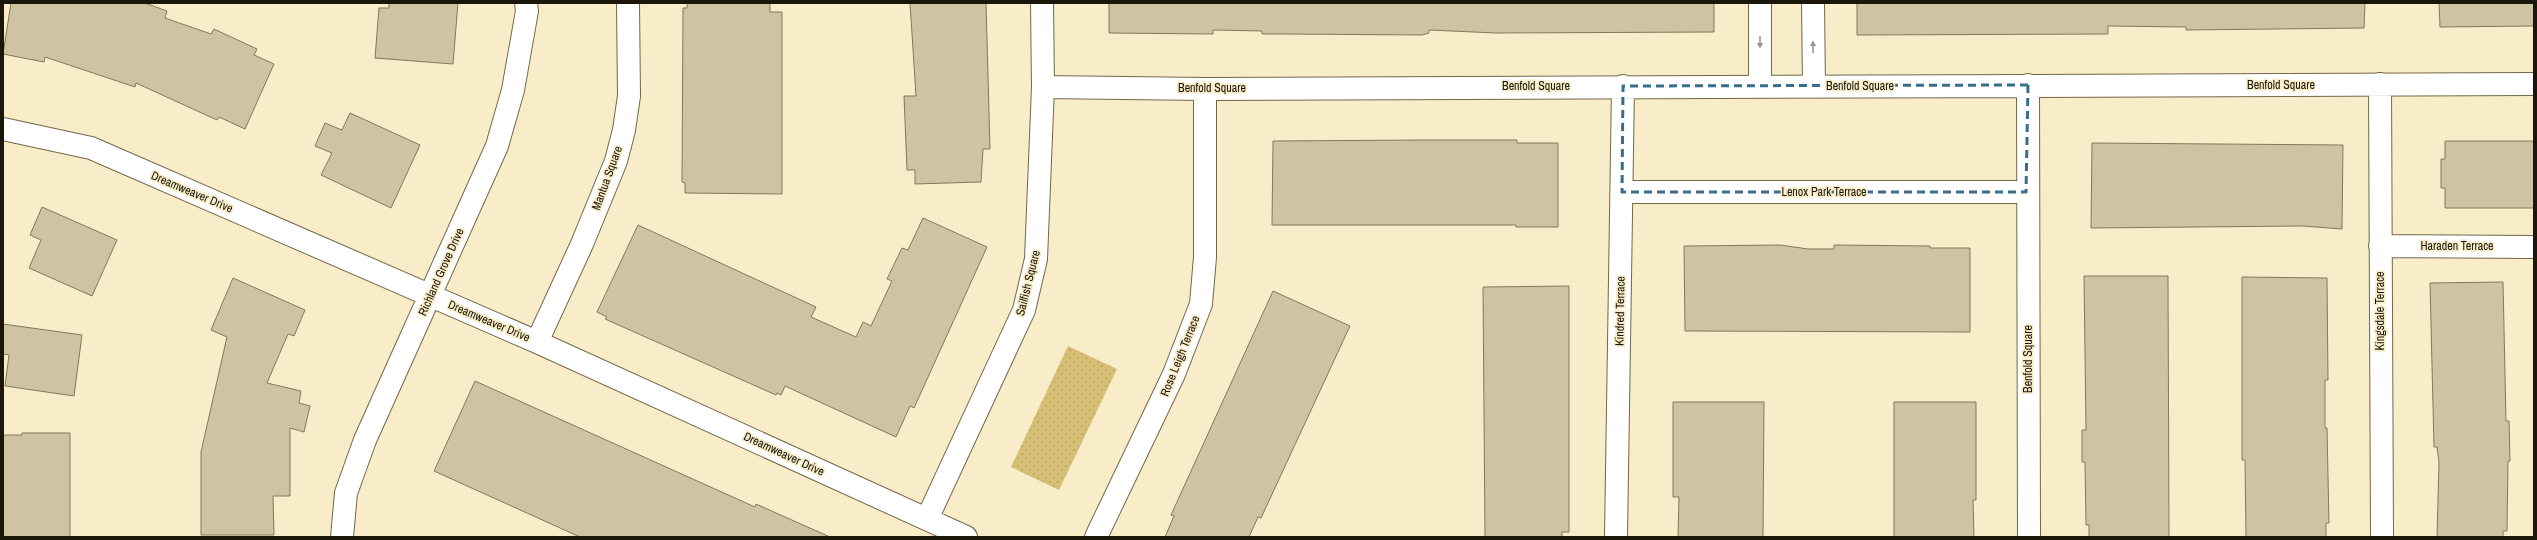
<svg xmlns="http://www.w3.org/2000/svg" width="2537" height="540" viewBox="0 0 2537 540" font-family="'Archivo Narrow',sans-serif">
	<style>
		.grass { fill: url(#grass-dots) }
		.building { fill: #cfc4a1; stroke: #837958 }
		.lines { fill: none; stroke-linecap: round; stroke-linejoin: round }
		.minor-casing { stroke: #726848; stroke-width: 24 }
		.minor { stroke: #fff; stroke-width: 22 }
		.oneway { fill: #989690 }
		.marked { fill: none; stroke: #386e8a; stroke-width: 3; stroke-dasharray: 8 5; stroke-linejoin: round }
		.labels { text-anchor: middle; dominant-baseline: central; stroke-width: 3.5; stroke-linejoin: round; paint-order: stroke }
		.street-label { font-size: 12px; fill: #1a1609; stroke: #f8edc8 }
	</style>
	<defs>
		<pattern id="grass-dots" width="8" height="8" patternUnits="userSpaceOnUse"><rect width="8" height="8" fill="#d6bf74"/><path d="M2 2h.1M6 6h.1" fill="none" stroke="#b7a363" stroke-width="1.8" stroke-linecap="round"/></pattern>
	</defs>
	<rect width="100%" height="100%" fill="#f8edc8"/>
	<path class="grass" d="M 1068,346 L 1117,369 L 1059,490 L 1011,467 Z"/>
	<path class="building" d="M 11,3 L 145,3 L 167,11 L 165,18 L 211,34 L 214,29 L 257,49 L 254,55 L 274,64 L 245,129 L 219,117 L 217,120 L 136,83 L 135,87 L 45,57 L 44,62 L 3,54 Z
		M 389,3 L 458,3 L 453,64 L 375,58 L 379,8 L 389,8 Z
		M 687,3 L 770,3 L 770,12 L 782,12 L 782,194 L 685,193 L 685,183 L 682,182 L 683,8 L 687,8 Z
		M 910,3 L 986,3 L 990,149 L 983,149 L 981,182 L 915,184 L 915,170 L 907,170 L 904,96 L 916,96 Z
		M 1109,3 L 1714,3 L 1714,32 L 1496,33 L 1429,30 L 1429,33 L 1422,35 L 1286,34 L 1262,34 L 1262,31 L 1213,30 L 1213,34 L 1109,33 Z
		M 1857,3 L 2365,3 L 2364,28 L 2186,30 L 2186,27 L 2108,26 L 2108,34 L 1857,35 Z
		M 2439,3 L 2534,3 L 2534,26 L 2440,27 Z
		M 350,113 L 420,145 L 391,208 L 321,175 L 332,153 L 315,146 L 325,123 L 342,130 Z
		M 1422,140 L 1517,140 L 1517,143 L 1558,143 L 1558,227 L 1516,227 L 1516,225 L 1272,225 L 1273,141 Z
		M 2445,141 L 2534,141 L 2534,208 L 2445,208 L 2445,188 L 2441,188 L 2441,159 L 2445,159 Z
		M 2092,143 L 2343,145 L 2342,229 L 2302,226 L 2091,228 Z
		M 42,207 L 117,240 L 92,296 L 29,268 L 41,240 L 30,235 Z
		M 923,218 L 987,247 L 914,408 L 910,406 L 896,437 L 785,386 L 781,395 L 777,393 L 776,395 L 605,319 L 607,317 L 597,312 L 638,225 L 816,307 L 811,317 L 856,337 L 863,322 L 871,326 L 892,281 L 887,279 L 902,248 L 908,250 Z
		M 1780,245 L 1808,249 L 1834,249 L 1834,245 L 1930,246 L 1930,248 L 1970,248 L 1970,332 L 1685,331 L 1684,246 Z
		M 2084,276 L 2168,276 L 2169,537 L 2089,537 L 2089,525 L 2086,525 L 2085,462 L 2082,462 L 2082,430 L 2086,430 Z
		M 2242,277 L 2327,278 L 2328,380 L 2325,380 L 2325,428 L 2327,428 L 2329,523 L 2326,523 L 2326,537 L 2246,537 L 2245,460 L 2242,460 Z
		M 233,278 L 305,310 L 294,336 L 288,334 L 267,383 L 301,391 L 299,403 L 310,406 L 304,432 L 290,428 L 290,496 L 273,496 L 274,535 L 201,535 L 201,452 L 227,337 L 211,330 Z
		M 2503,282 L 2506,421 L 2509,421 L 2510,461 L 2508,461 L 2507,531 L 2503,531 L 2503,537 L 2437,537 L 2439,463 L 2437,447 L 2434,447 L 2430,283 Z
		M 1569,286 L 1569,532 L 1562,532 L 1562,537 L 1485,537 L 1483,287 Z
		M 1273,291 L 1350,326 L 1261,518 L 1258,517 L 1249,537 L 1165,537 L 1174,516 L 1171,515 Z
		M 3,324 L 82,335 L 74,396 L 5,386 L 9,355 L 3,354 Z
		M 475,381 L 755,507 L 756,504 L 830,537 L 580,537 L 434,471 Z
		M 1673,402 L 1764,402 L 1763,537 L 1678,537 L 1679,497 L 1673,497 Z
		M 1894,402 L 1976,402 L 1976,500 L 1973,500 L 1974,537 L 1894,537 Z
		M 22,433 L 70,433 L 70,537 L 3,537 L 3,435 L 22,435 Z"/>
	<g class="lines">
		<defs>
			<path id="minor" d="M 1813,3 L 1814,86
				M 2380,84 L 2382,537
				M 2028,85 L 2029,537
				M 1760,86 L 1760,3
				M 1043,87 L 1205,89 L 2534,84
				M 3,129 L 91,148 L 537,342 L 966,537
				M 1622,192 L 2026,192
				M 2380,246 L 2534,247
				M 537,342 L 582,244 L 616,161 L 624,130 L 629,96 L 628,3
				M 927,519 L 1024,310 L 1036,259 L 1043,87 L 1042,3
				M 342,537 L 346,493 L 365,440 L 497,146 L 513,90 L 527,11 L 526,3
				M 1096,537 L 1174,374 L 1201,304 L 1205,257 L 1205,89
				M 1616,537 L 1623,86"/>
		</defs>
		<use href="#minor" class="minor-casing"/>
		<use href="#minor" class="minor"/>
	</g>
	<defs><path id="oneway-solid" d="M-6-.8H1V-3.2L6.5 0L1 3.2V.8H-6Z"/></defs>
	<g class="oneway">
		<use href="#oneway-solid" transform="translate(1760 42) rotate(90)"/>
		<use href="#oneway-solid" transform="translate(1813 47) rotate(-91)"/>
	</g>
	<path class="marked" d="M 2028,85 L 2026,192 L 1622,192 L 1623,86 Z"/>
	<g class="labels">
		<g class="street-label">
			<text x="2281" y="85">Benfold Square</text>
			<text x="1536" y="86">Benfold Square</text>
			<text x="1860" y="86">Benfold Square</text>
			<text x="1212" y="88">Benfold Square</text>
			<text transform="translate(607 178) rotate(-70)">Mantua Square</text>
			<text transform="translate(192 192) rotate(23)">Dreamweaver Drive</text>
			<text x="1824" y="192">Lenox Park Terrace</text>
			<text x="2457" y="246">Haraden Terrace</text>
			<text transform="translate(441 272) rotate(-66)">Richland Grove Drive</text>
			<text transform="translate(1028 283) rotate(-76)">Sailfish Square</text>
			<text transform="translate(1620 311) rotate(-89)">Kindred Terrace</text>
			<text transform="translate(2380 311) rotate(-90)">Kingsdale Terrace</text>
			<text transform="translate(489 321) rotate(23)">Dreamweaver Drive</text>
			<text transform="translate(1180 356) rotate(-68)">Rose Leigh Terrace</text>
			<text transform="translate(2028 359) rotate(-90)">Benfold Square</text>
			<text transform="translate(784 454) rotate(25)">Dreamweaver Drive</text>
		</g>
	</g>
	<rect width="2537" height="540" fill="none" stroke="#1a1609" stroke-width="8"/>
</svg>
